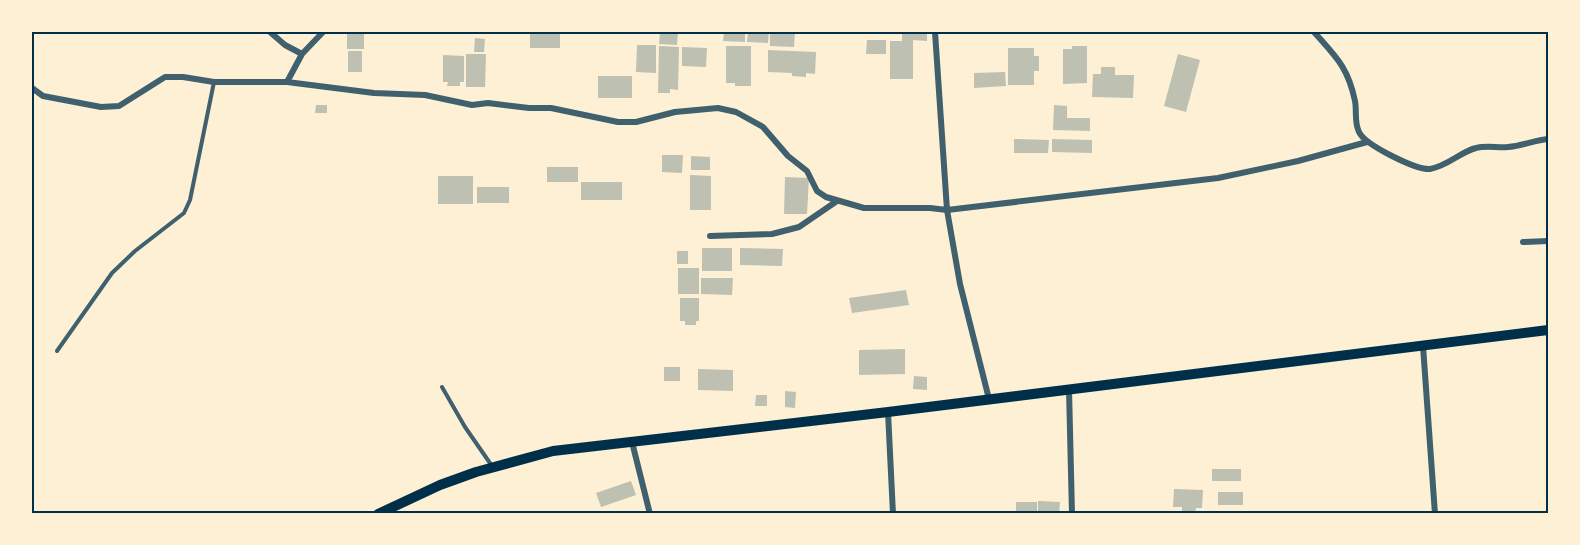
<svg xmlns="http://www.w3.org/2000/svg" width="1580" height="545" viewBox="0 0 1580 545" font-family="'Golos Text',sans-serif">
	<style>
		.building { fill: #bec0b2 }
		.lines { fill: none; stroke-linecap: round; stroke-linejoin: round }
		.service { stroke: #3f606c; stroke-width: 4 }
		.minor { stroke: #3f606c; stroke-width: 6 }
		.secondary { stroke: #003049; stroke-width: 10 }
		.neatline { fill: none; stroke: #003049; stroke-width: 2 }
	</style>
	<rect width="100%" height="100%" fill="#fdf0d5"/>
	<path class="building" d="M 347,32 L 364,32 L 364,49 L 347,49 Z
		M 530,32 L 560,32 L 560,48 L 530,48 Z
		M 660,32 L 678,32 L 677,45 L 659,44 Z
		M 724,32 L 745,32 L 745,42 L 723,41 Z
		M 748,32 L 769,32 L 768,43 L 747,42 Z
		M 770,32 L 795,32 L 794,47 L 770,46 Z
		M 902,32 L 927,32 L 927,41 L 913,40 L 913,79 L 890,79 L 890,41 L 902,41 Z
		M 475,38 L 485,39 L 484,52 L 474,52 Z
		M 867,40 L 886,40 L 886,54 L 866,54 Z
		M 637,45 L 656,45 L 656,73 L 636,72 Z
		M 659,46 L 679,47 L 678,90 L 670,89 L 670,93 L 658,93 Z
		M 726,46 L 751,46 L 751,86 L 735,86 L 735,83 L 726,83 Z
		M 1072,46 L 1087,46 L 1087,83 L 1063,84 L 1063,49 L 1072,49 Z
		M 682,47 L 707,48 L 706,67 L 682,66 Z
		M 1008,48 L 1034,48 L 1034,56 L 1039,56 L 1039,71 L 1034,71 L 1034,85 L 1008,85 Z
		M 768,50 L 816,52 L 815,74 L 806,73 L 806,77 L 792,76 L 792,73 L 768,72 Z
		M 348,51 L 362,51 L 362,72 L 348,72 Z
		M 466,54 L 486,54 L 485,87 L 466,87 Z
		M 1178,54 L 1200,60 L 1186,112 L 1164,106 Z
		M 443,55 L 464,56 L 464,82 L 460,82 L 460,86 L 447,86 L 448,82 L 443,82 Z
		M 1101,67 L 1115,67 L 1115,75 L 1134,75 L 1133,98 L 1092,97 L 1093,74 L 1101,74 Z
		M 1005,72 L 1006,86 L 974,88 L 974,73 Z
		M 598,76 L 632,76 L 632,98 L 598,98 Z
		M 316,105 L 327,105 L 327,113 L 315,113 Z
		M 1054,105 L 1067,106 L 1067,118 L 1090,118 L 1090,131 L 1053,130 Z
		M 1014,139 L 1049,140 L 1048,153 L 1014,153 Z
		M 1052,139 L 1092,140 L 1092,153 L 1052,152 Z
		M 662,155 L 683,155 L 682,173 L 662,172 Z
		M 691,156 L 710,157 L 710,170 L 691,170 Z
		M 547,167 L 578,167 L 578,182 L 547,182 Z
		M 690,175 L 711,176 L 711,210 L 690,210 Z
		M 438,176 L 473,176 L 473,204 L 438,204 Z
		M 785,177 L 809,178 L 807,214 L 784,214 Z
		M 581,182 L 622,182 L 622,200 L 581,200 Z
		M 477,187 L 509,187 L 509,203 L 477,203 Z
		M 702,248 L 732,248 L 732,271 L 702,271 Z
		M 740,248 L 783,249 L 782,266 L 740,265 Z
		M 677,251 L 688,251 L 688,264 L 677,264 Z
		M 678,268 L 699,268 L 699,294 L 678,294 Z
		M 701,278 L 733,278 L 732,295 L 701,294 Z
		M 906,290 L 909,305 L 852,313 L 849,298 Z
		M 680,298 L 699,298 L 699,321 L 696,321 L 696,325 L 685,325 L 685,321 L 680,321 Z
		M 905,349 L 905,374 L 859,375 L 859,350 Z
		M 664,367 L 680,367 L 680,381 L 664,381 Z
		M 698,369 L 733,370 L 733,391 L 698,390 Z
		M 914,376 L 927,377 L 927,390 L 913,389 Z
		M 785,391 L 796,392 L 795,408 L 785,407 Z
		M 756,395 L 767,395 L 767,406 L 755,406 Z
		M 1212,469 L 1241,469 L 1241,481 L 1212,481 Z
		M 631,481 L 636,495 L 601,507 L 596,493 Z
		M 1174,489 L 1203,490 L 1202,508 L 1196,508 L 1195,513 L 1182,512 L 1182,507 L 1173,507 Z
		M 1218,492 L 1243,492 L 1243,505 L 1218,505 Z
		M 1038,501 L 1060,502 L 1059,514 L 1038,514 Z
		M 1016,502 L 1037,502 L 1037,514 L 1016,514 Z"/>
	<g class="lines">
		<path class="service" d="M 57,351 L 112,273 L 135,251 L 184,213 L 190,200 L 214,82
			M 442,387 L 465,427 L 492,466"/>
		<path class="minor" d="M 270,32 L 285,45 L 302,54 L 287,82 L 374,93 L 425,95 L 472,105 L 488,103 L 529,108 L 551,108 L 618,122 L 636,122 L 675,112 L 718,108 L 736,112 L 763,127 L 788,156 L 807,171 L 817,191 L 826,197 L 864,208 L 930,208 L 947,210 L 960,284 L 989,399
			M 935,32 L 947,210 L 1218,178 L 1298,161 L 1367,142
			M 1314,32 C 1336,57 1348,67 1355,101 C 1357,112 1354,122 1359,132 C 1365,145 1416,170 1430,169 C 1448,166 1460,152 1476,148 C 1486,145 1498,148 1508,147 C 1522,146 1535,140 1548,139
			M 302,54 L 323,32
			M 32,88 L 43,96 L 101,107 L 119,106 L 165,77 L 183,77 L 214,82 L 287,82
			M 710,236 L 772,234 L 799,227 L 837,201
			M 1523,242 L 1548,241
			M 1423,346 L 1435,514
			M 1069,389 L 1072,514
			M 888,412 L 893,514
			M 632,442 L 650,514"/>
		<path class="secondary" d="M 378,514 L 440,485 L 476,472 L 553,451 L 888,412 L 1548,330"/>
	</g>
	<rect width="1580" height="545" fill="none" stroke="#fdf0d5" stroke-width="66"/>
	<rect x="33" y="33" width="1514" height="479" class="neatline"/>
</svg>
